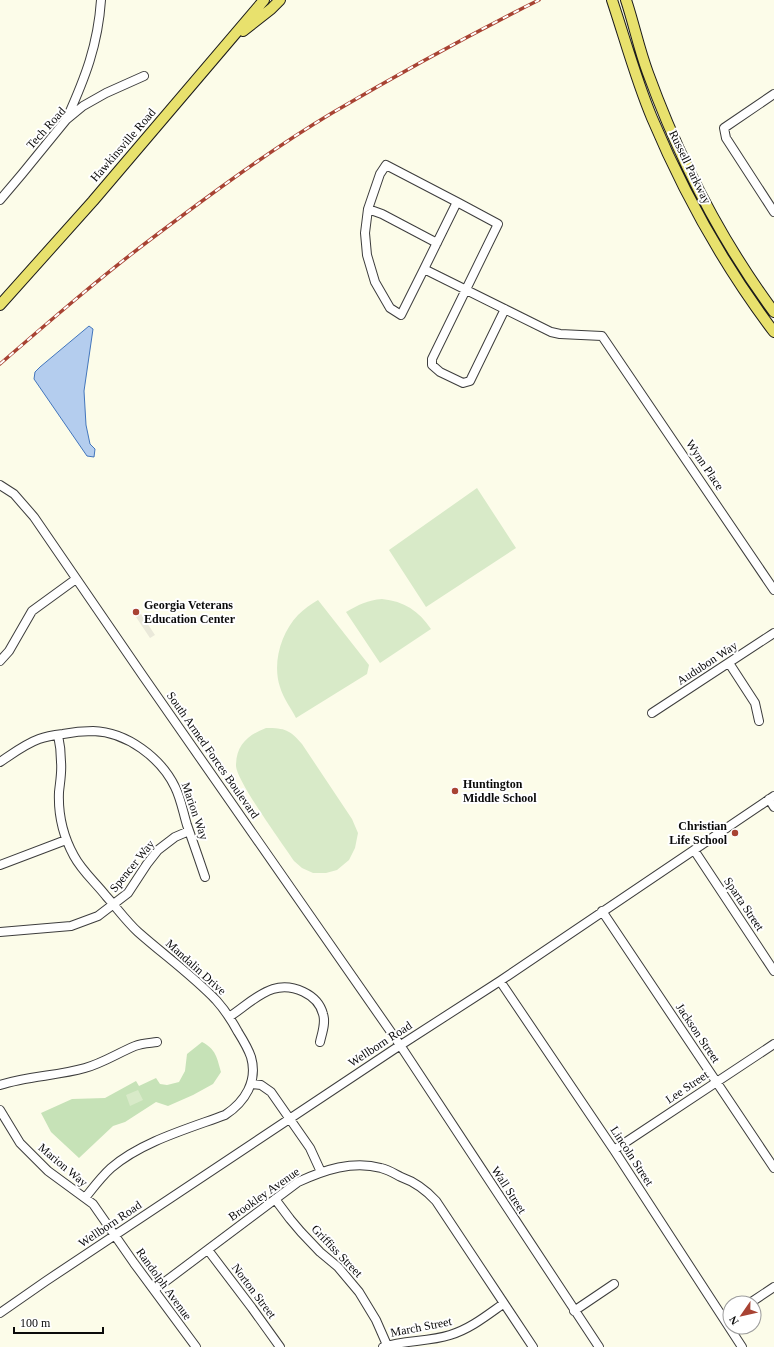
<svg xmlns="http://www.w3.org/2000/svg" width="774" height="1347" viewBox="0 0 774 1347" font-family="'Times New Roman',serif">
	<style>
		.green { fill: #c6e2b7 }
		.pitch { fill: #d8eac8 }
		.plaza { fill: #eae9da }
		.water { fill: #b4cdee; stroke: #4376bc }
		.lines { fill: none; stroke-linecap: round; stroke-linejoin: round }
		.minor-casing { stroke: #3d3d3d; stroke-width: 10 }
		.major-casing { stroke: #1b1b1b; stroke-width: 12 }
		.minor { stroke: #fff; stroke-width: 8 }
		.major { stroke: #e8e16d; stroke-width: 10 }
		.rail-casing { stroke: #a84333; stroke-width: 3.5 }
		.rail { stroke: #fff; stroke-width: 2; stroke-dasharray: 6; stroke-linecap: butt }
		.poi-dot { fill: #a84333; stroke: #fff; stroke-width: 1.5 }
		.labels { text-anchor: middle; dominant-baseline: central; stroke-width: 4; stroke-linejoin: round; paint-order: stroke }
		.street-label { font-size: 12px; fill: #0a0a0a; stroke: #fff }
		.poi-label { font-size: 12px; font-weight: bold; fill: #0a0a0a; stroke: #fff; text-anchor: start }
	</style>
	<rect width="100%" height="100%" fill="#fcfce9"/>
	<path class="green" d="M 202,1042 C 216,1049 217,1058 221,1072 L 213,1084 L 193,1095 L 168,1106 L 156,1102 L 125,1122 L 113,1126 L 79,1158 L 51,1132 L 41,1113 L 72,1099 L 105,1098 L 136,1081 L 139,1086 L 156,1078 L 160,1084 L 167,1085 L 179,1082 L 185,1071 L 187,1054 Z"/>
	<path class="pitch" d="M 477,488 L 516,548 L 426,607 L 389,550 Z
		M 382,599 C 404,601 419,611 431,629 L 380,663 L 346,612 C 358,605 368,600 382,599 Z
		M 318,600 L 369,665 L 367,674 L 296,718 C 291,708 283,698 280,687 C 272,663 281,633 298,615 C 304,609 311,604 318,600 Z
		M 266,728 C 285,728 290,730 302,744 L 352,819 L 358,833 L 355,848 L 349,860 L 337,870 L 326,873 L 313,873 L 302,868 L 294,861 C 283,844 237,782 236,766 C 236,745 248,735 266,728 Z
		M 138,1090 L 143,1100 L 130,1106 L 126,1095 Z"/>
	<path class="plaza" d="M 141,614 L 155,635 L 150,638 L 136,617 Z"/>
	<path class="water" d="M 89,326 L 93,329 L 84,391 L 86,425 L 90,444 L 95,449 L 94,457 L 87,456 L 34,379 L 35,372 L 40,367 Z"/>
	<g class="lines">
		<defs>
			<path id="minor" d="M 774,94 L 724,128 L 726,138 L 774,212
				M 67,118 C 85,78 98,45 101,0
				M 0,200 L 22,174 L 66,120 L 83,106 L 106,93 L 144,76
				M 457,202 L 498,224 L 432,359 L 432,365 L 440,372 L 463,383 L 470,381 L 505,309
				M 368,209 L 382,214 L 437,243
				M 424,269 L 401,315 L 390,308 L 375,282 L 367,255 L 365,233 L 368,209 L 380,174 L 386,165 L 457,202 L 424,269 L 551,332 L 560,334 L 602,336 L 774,590
				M 0,485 L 14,494 L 34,517 L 143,676 L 400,1045 L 599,1347
				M 0,661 L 9,651 L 32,611 L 76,579
				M 729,663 L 755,703 L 759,721
				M 652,713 L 774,633
				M 58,735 C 60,744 61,753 61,762 C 62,772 60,782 59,792 C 58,814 63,836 74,856 C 82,871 95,882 106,896 C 117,908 126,921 138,932 C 164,955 192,975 216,1000 C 225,1010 232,1021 238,1032 C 243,1040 248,1048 251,1057 C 258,1081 245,1102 225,1115 C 187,1129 141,1142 111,1168 C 101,1177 93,1188 85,1198
				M 0,762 C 12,754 25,744 39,739 C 47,736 55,735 63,734 C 73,732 83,731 93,731 C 127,732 161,758 175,787 C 181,799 183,812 187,825 C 193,842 199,859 205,877
				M 769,799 L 774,807
				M 694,850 L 774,971
				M 0,865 L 66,840
				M 602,911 L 774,1168
				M 0,932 L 71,926 L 98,916 L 128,893 L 147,864 L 158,850 L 175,837 L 189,831
				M 500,981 L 614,1150 L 742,1347
				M 229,1017 C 243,1008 257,994 273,989 C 292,983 318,994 323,1014 C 326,1023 322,1033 320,1042
				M 251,1084 L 261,1085 L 271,1092 L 310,1148 L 321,1172
				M 0,1085 C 27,1076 57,1076 85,1068 C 103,1063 118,1053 135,1046 C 142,1043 150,1043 157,1042
				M 0,1110 L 20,1143 L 48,1171 L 93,1204 L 134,1263 L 196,1347
				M 614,1150 L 774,1044
				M 275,1199 L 290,1219 L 301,1232 L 320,1252 L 338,1267 L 359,1292 L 376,1320 L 387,1345
				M 208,1250 L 252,1308 L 280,1347
				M 154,1290 L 298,1182 C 324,1170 353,1160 381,1168 C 389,1170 395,1174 401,1177 C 415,1182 426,1190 436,1201 L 533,1347
				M 750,1303 L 774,1287
				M 574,1311 L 614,1284
				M 0,1313 L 46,1281 L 393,1050 L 500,981 L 774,796
				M 383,1347 C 405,1340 428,1342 450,1335 C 470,1329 486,1316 503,1304"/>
			<path id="major" d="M 612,0 C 625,39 636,80 652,118 C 684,194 724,266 774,332
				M 626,0 C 634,24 639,49 648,73 C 679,158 720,239 774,312
				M 243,31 L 271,9 L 280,0
				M 0,305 L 93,201 L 264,0"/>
		</defs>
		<use href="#minor" class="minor-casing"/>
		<use href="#major" class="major-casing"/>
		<use href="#minor" class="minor"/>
		<use href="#major" class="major"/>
		<defs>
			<path id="rail" d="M 0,364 C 52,319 104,274 159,233 C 215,191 272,149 332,113 C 400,73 469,35 539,0"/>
		</defs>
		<use href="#rail" class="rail-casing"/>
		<use href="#rail" class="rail"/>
	</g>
	<g class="poi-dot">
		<circle cx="136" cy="612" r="4"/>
		<circle cx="455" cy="791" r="4"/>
		<circle cx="735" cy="833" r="4"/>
	</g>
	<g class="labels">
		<g class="street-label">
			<text transform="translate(46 128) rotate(-48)">Tech Road</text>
			<text transform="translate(123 145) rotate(-49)">Hawkinsville Road</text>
			<text transform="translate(690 167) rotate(64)">Russell Parkway</text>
			<text transform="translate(705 465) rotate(56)">Wynn Place</text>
			<text transform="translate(707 663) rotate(-33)">Audubon Way</text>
			<text transform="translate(213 755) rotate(55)">South Armed Forces Boulevard</text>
			<text transform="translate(195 811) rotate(71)">Marion Way</text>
			<text transform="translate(132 866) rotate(-51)">Spencer Way</text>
			<text transform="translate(744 904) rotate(56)">Sparta Street</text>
			<text transform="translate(196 967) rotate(42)">Mandalin Drive</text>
			<text transform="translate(698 1033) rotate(56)">Jackson Street</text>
			<text transform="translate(380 1044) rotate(-33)">Wellborn Road</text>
			<text transform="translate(687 1087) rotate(-34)">Lee Street</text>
			<text transform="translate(632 1156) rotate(57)">Lincoln Street</text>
			<text transform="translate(63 1165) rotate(40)">Marion Way</text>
			<text transform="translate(509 1190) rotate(57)">Wall Street</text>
			<text transform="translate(264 1194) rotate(-35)">Brookley Avenue</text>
			<text transform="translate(110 1224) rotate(-34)">Wellborn Road</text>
			<text transform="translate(337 1251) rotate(46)">Griffiss Street</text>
			<text transform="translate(164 1284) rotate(54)">Randolph Avenue</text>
			<text transform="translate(254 1291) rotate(53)">Norton Street</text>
			<text transform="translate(421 1327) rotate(-11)">March Street</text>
		</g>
		<g class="poi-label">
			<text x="144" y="605">Georgia Veterans<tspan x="144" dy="14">Education Center</tspan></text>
			<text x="463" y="784">Huntington<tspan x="463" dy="14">Middle School</tspan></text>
			<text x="727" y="826" text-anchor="end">Christian<tspan x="727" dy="14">Life School</tspan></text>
		</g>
	</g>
	<g transform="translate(742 1315) rotate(236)"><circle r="19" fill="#ffffff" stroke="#9d9d9d"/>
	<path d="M0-3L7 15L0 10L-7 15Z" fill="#a84333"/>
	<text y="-6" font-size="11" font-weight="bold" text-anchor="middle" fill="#0a0a0a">N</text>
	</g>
	<path d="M14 1327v6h89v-6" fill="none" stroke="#0a0a0a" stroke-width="2"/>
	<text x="20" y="1327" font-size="12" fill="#0a0a0a" stroke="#ffffff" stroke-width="3" paint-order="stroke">100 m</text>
</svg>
